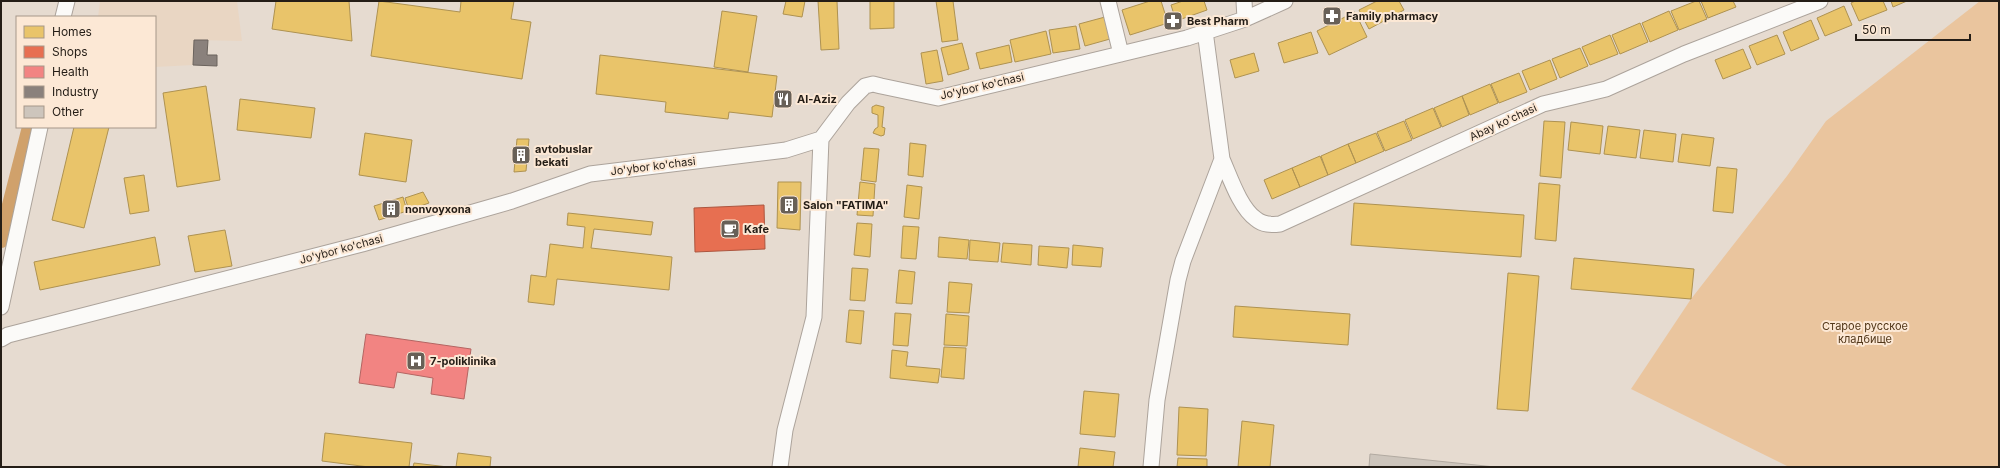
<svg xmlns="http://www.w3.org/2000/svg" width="2000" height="468" viewBox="0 0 2000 468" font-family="Inter,sans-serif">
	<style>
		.built { fill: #e9d6c3 }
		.green { fill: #eac59e }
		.homes { fill: #e9c46a; stroke: #ae9251 }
		.shops { fill: #e76f51; stroke: #ac563f }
		.health { fill: #f28482; stroke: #b46562 }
		.industry { fill: #8a817c; stroke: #6b635d }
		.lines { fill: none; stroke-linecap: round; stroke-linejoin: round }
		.canal { stroke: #d0a16b; stroke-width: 16 }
		.building { fill: #cdc5bc; stroke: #b2aaa1 }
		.minor-casing { stroke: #aca39b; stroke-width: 17 }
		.minor { stroke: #fbfaf8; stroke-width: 15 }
		.labels { text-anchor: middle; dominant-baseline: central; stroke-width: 4; stroke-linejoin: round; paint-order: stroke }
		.poi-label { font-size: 11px; font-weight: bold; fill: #241d16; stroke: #fce8d5; text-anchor: start }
		.street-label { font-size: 11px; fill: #241d16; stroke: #fce8d5 }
		.park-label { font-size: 11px; fill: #523719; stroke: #fce8d5 }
	</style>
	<rect width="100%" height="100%" fill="#e6dbd0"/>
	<path class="built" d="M 100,1 L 237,1 L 242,41 L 194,40 L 193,65 L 155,67 L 155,17 L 98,17 Z"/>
	<path class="green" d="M 1980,1 L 1999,1 L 1999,467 L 1789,467 L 1631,389 L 1691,299 L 1787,176 L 1826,121 Z"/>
	<path class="homes" d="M 276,1 L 349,1 L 352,41 L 272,29 Z
		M 379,1 L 460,12 L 461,1 L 514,1 L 511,19 L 531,22 L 522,79 L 371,56 Z
		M 786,1 L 805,1 L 802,17 L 783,14 Z
		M 818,1 L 837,1 L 839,49 L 821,50 Z
		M 870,1 L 894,1 L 894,28 L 870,29 Z
		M 936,1 L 953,1 L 958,40 L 942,42 Z
		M 1150,1 L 1161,1 L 1168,23 L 1130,35 L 1122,10 Z
		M 1183,1 L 1204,1 L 1207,10 L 1176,21 L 1171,5 Z
		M 1377,1 L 1399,1 L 1404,10 L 1369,29 L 1359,10 Z
		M 1696,1 L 1699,1 L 1707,19 L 1679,30 L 1671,11 Z
		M 1701,1 L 1733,1 L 1736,7 L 1708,18 Z
		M 1855,1 L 1883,1 L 1887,10 L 1859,21 L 1851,3 Z
		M 1891,1 L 1907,1 L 1893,7 Z
		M 1844,6 L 1852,25 L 1825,36 L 1817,18 Z
		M 722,11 L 757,16 L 748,72 L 714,67 Z
		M 1669,11 L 1678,30 L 1650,42 L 1642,23 Z
		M 1355,12 L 1367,37 L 1329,55 L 1317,31 Z
		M 1105,17 L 1110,39 L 1085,46 L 1079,24 Z
		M 1811,20 L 1819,39 L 1791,51 L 1783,32 Z
		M 1640,23 L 1648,42 L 1620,54 L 1612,35 Z
		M 1076,26 L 1080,49 L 1053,53 L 1049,30 Z
		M 1046,31 L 1051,54 L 1015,62 L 1010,40 Z
		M 1311,32 L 1318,53 L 1284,63 L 1278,43 Z
		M 1610,35 L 1618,54 L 1590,65 L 1582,47 Z
		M 1777,35 L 1785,54 L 1757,65 L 1749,46 Z
		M 962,43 L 969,69 L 948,75 L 941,48 Z
		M 1009,45 L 1012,62 L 980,69 L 976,53 Z
		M 1580,48 L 1588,66 L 1560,78 L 1552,59 Z
		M 1743,49 L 1751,68 L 1723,79 L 1715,60 Z
		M 937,50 L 943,81 L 926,84 L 921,53 Z
		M 1254,53 L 1259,71 L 1235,78 L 1230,60 Z
		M 600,55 L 777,76 L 772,117 L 729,112 L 728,119 L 665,112 L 666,102 L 596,94 Z
		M 1550,60 L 1557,79 L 1530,90 L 1522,71 Z
		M 1519,73 L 1527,92 L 1499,103 L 1491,84 Z
		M 1490,84 L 1498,103 L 1470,115 L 1462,96 Z
		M 206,86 L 220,180 L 177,187 L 163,93 Z
		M 1462,96 L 1469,115 L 1442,127 L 1434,108 Z
		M 240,99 L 315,108 L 311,138 L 237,130 Z
		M 876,105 L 884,107 L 882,127 L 885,128 L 884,135 L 881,136 L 873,133 L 875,129 L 878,127 L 878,115 L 872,113 L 872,107 Z
		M 1433,108 L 1441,127 L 1413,139 L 1405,120 Z
		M 1404,121 L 1412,140 L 1385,151 L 1377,132 Z
		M 1544,121 L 1565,122 L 1561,178 L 1540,176 Z
		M 1571,122 L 1603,126 L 1600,154 L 1568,150 Z
		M 1608,126 L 1640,130 L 1636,158 L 1604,154 Z
		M 74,127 L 109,127 L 84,228 L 52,220 Z
		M 1644,130 L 1676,134 L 1673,162 L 1640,158 Z
		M 365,133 L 412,140 L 406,182 L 359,175 Z
		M 1376,133 L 1384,151 L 1356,163 L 1348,144 Z
		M 1682,134 L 1714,138 L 1710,166 L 1678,162 Z
		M 517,139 L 529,139 L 526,171 L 514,172 Z
		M 910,143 L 926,145 L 923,177 L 908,175 Z
		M 1348,144 L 1356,163 L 1328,175 L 1321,156 Z
		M 864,148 L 879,149 L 876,182 L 861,180 Z
		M 1320,156 L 1328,175 L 1300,187 L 1292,168 Z
		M 1717,167 L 1737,169 L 1733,213 L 1713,211 Z
		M 1292,168 L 1300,187 L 1272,199 L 1264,180 Z
		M 144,175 L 149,211 L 130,214 L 124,178 Z
		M 778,182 L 801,182 L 800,230 L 777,228 Z
		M 860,182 L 875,184 L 873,216 L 857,215 Z
		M 1539,183 L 1560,185 L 1556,241 L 1535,239 Z
		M 907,185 L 922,187 L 919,219 L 904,217 Z
		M 423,192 L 429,203 L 409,210 L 405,198 Z
		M 403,197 L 407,211 L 379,220 L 374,206 Z
		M 1354,203 L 1524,215 L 1521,257 L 1351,245 Z
		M 568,213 L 653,222 L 651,235 L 594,229 L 591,248 L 672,257 L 669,290 L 557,279 L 554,305 L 528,302 L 531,275 L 546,277 L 550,244 L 583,248 L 585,227 L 567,225 Z
		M 857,223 L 872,224 L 870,257 L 854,255 Z
		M 903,226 L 919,227 L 916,259 L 901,258 Z
		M 225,230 L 232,266 L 195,272 L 188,236 Z
		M 155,237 L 160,265 L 40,290 L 34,262 Z
		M 939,237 L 969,240 L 967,259 L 938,257 Z
		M 970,240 L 1000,243 L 998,262 L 969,260 Z
		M 1003,243 L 1032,245 L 1031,265 L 1001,262 Z
		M 1073,245 L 1103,248 L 1101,267 L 1072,265 Z
		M 1039,246 L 1069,248 L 1067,268 L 1038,265 Z
		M 1574,258 L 1694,269 L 1691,299 L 1571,289 Z
		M 852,268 L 868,269 L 865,301 L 850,300 Z
		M 899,270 L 915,272 L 912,304 L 896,303 Z
		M 1508,273 L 1539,276 L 1528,411 L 1497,409 Z
		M 949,282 L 972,284 L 969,313 L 947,312 Z
		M 1235,306 L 1350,314 L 1348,345 L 1233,337 Z
		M 849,310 L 864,311 L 861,344 L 846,342 Z
		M 895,313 L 911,314 L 908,346 L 893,345 Z
		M 946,314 L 969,316 L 967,346 L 944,345 Z
		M 944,347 L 966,348 L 964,379 L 941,377 Z
		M 892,350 L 908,352 L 906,366 L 940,369 L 938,383 L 890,378 Z
		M 1084,391 L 1119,394 L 1115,437 L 1080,434 Z
		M 1179,407 L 1208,409 L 1206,456 L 1177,455 Z
		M 1242,421 L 1274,425 L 1270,467 L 1238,467 Z
		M 325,433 L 412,443 L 409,467 L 369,467 L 322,461 Z
		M 1080,448 L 1115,452 L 1113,467 L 1078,467 Z
		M 458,453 L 491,457 L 490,467 L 456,467 Z
		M 1178,458 L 1207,459 L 1207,467 L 1177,467 Z
		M 414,463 L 448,467 L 413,467 Z"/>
	<path class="shops" d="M 764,205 L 765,249 L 695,252 L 694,208 Z"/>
	<path class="health" d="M 366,334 L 471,349 L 464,399 L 431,394 L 433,378 L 397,372 L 394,388 L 359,383 Z"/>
	<path class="industry" d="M 194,40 L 208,40 L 207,55 L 217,55 L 217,66 L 193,65 Z"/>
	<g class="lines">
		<path class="canal" d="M 1,240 L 30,127"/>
	</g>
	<path class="building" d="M 1370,454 L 1495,467 L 1369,467 Z"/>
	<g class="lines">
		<defs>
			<path id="minor" d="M 1108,1 L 1121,54
				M 1244,1 L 1245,19
				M 63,17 L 67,1
				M 1222,159 C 1230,177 1240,208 1256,219 C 1263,225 1271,225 1280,224 L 1543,104 L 1606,89 L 1684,54 L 1820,1
				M 1,307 L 40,127
				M 1,339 L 8,335 L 362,244 L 512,201 L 590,174 L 786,150 L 821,139 L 848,103 L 865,86 L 873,84 L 881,86 L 938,98 L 1187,38 L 1245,19 L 1285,1
				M 780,467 L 785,430 L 814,317 L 821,139
				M 1151,467 L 1157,400 L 1178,280 L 1183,261 L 1222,159 L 1205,31"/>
		</defs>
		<use href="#minor" class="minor-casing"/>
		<use href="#minor" class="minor"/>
	</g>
	<defs>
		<symbol id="pharmacy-square" viewBox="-11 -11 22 22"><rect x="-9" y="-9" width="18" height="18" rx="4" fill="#686057" stroke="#fce8d5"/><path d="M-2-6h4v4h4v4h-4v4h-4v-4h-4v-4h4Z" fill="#fff"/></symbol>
		<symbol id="restaurant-square" viewBox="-11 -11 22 22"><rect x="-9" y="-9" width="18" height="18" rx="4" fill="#686057" stroke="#fce8d5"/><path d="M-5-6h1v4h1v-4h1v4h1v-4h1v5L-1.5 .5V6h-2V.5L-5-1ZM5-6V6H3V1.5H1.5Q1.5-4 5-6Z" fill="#fff"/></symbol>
		<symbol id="building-square" viewBox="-11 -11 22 22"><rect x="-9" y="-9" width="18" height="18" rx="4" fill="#686057" stroke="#fce8d5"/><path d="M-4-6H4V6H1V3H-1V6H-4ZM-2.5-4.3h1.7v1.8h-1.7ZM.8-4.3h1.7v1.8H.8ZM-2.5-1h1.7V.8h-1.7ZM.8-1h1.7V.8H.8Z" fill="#fff"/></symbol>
		<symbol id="cafe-square" viewBox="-11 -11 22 22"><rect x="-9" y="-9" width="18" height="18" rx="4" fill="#686057" stroke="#fce8d5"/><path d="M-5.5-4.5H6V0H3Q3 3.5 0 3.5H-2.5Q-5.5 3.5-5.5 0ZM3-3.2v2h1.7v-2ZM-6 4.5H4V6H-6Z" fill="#fff"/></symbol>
		<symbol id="hospital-square" viewBox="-11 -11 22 22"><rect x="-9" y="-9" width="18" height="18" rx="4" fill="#686057" stroke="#fce8d5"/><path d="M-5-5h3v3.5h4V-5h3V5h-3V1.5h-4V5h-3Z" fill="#fff"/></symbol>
	</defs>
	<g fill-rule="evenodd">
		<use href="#pharmacy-square" x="1321" y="5" width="22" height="22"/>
		<use href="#pharmacy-square" x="1162" y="10" width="22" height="22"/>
		<use href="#restaurant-square" x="772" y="88" width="22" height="22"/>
		<use href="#building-square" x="510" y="144" width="22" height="22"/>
		<use href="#building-square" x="778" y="194" width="22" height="22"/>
		<use href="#building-square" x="380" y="198" width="22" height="22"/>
		<use href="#cafe-square" x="719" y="218" width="22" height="22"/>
		<use href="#hospital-square" x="405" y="350" width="22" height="22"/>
	</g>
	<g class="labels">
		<g class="poi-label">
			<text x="1346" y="16">Family pharmacy</text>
			<text x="1187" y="21">Best Pharm</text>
			<text x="797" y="99">Al-Aziz</text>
			<text x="535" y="149">avtobuslar<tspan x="535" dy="13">bekati</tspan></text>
			<text x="803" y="205">Salon "FATIMA"</text>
			<text x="405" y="209">nonvoyxona</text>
			<text x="744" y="229">Kafe</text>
			<text x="430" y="361">7-poliklinika</text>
		</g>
		<g class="street-label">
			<text transform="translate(982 86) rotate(-13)">Jo'ybor ko'chasi</text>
			<text transform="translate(1503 122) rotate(-25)">Abay ko'chasi</text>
			<text transform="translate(653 166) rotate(-7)">Jo'ybor ko'chasi</text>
			<text transform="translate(341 249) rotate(-15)">Jo'ybor ko'chasi</text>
		</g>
		<g class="park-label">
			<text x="1865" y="326">Старое русское<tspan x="1865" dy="13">кладбище</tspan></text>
		</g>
	</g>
	<rect width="2000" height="468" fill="none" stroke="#241d16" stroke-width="4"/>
	<rect x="16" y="16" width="140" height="112" fill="#fce8d5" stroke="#a69789"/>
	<rect x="24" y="26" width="20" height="12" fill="#e9c46a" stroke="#a69789"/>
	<text x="52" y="36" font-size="12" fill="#241d16">Homes</text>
	<rect x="24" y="46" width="20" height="12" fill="#e76f51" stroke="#a69789"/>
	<text x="52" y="56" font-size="12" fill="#241d16">Shops</text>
	<rect x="24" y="66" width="20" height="12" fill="#f28482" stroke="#a69789"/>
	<text x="52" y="76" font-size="12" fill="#241d16">Health</text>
	<rect x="24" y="86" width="20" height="12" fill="#8a817c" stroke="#a69789"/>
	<text x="52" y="96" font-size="12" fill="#241d16">Industry</text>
	<rect x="24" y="106" width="20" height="12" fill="#cdc5bc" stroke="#a69789"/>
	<text x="52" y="116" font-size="12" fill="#241d16">Other</text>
	<path d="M1856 34v6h114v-6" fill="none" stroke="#241d16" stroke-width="2"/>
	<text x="1862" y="34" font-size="12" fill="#241d16" stroke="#fce8d5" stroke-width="3" paint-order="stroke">50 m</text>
</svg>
